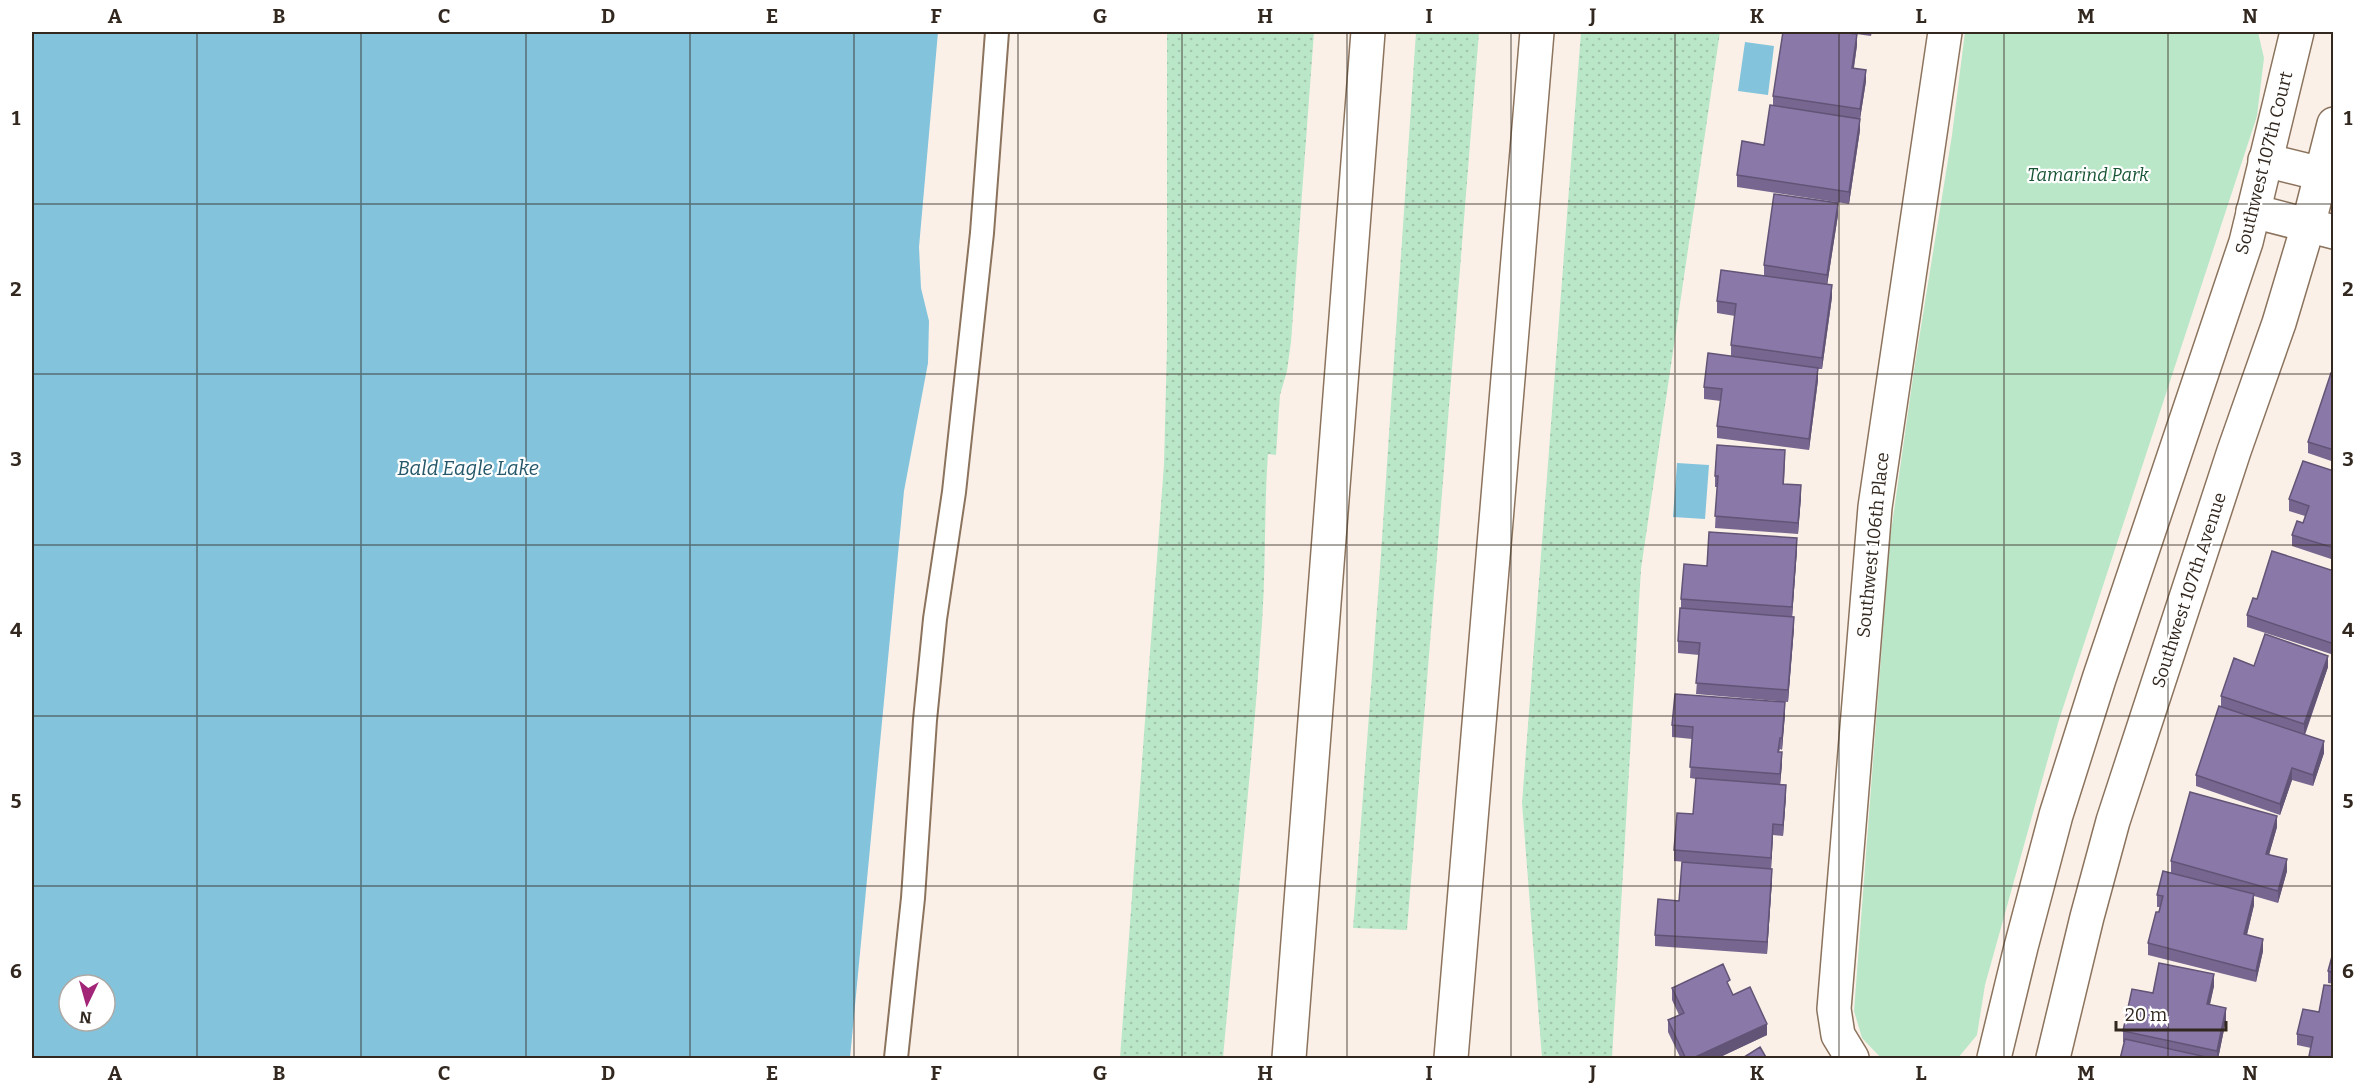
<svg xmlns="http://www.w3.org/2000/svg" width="2365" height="1090" viewBox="0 0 2365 1090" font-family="Bitter,serif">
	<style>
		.grass { fill: url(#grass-dots) }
		.park { fill: #bbe7c9 }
		.water { fill: #83c3dc; fill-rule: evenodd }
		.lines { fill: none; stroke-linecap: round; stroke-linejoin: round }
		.service-casing { stroke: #8b735d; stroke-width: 26 }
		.minor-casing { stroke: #8b735d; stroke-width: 36 }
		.tertiary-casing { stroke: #8b735d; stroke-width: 36 }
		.motorway-casing { stroke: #8b735d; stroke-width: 36 }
		.service { stroke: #fff; stroke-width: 22 }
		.minor { stroke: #fff; stroke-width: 33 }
		.tertiary { stroke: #fff; stroke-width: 33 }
		.motorway { stroke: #fff; stroke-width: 33 }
		.wall { fill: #776790 }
		.shaded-wall { fill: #615476 }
		.building { fill: #8a78a8; stroke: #615476; stroke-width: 1.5 }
		.grid { fill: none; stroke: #32281f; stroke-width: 1.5; stroke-opacity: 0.55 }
		.labels { text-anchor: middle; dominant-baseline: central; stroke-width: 4.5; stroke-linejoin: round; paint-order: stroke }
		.street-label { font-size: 18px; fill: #32281f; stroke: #fff }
		.park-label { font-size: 18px; font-style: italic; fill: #185534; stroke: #fff }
		.water-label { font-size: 20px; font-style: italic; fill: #235769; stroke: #fff }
		.neatline { fill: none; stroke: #32281f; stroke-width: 2 }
		.grid-label { font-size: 20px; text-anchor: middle; font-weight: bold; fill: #32281f }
	</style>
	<defs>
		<pattern id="grass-dots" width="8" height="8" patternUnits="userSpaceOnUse" patternTransform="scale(1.5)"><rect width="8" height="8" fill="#bbe7c9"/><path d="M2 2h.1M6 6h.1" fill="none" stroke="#a1c6ac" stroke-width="1.8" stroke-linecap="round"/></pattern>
	</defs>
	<rect width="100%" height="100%" fill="#fbf0e7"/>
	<path class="grass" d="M 1167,32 L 1314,32 L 1291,342 L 1287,371 L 1280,395 L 1276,455 L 1268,454 C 1264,510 1266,566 1262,623 C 1252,768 1236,913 1223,1058 L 1120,1058 L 1164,464 L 1167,346 Z
		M 1416,32 L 1479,32 L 1407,930 L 1353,928 L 1380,568 Z
		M 1581,32 L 1720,32 L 1641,569 L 1612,1058 L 1542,1058 L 1522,803 Z"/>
	<path class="park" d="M 1965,32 L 2258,32 L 2264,58 L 2257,116 L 2058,723 L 1985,985 L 1977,1035 L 1958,1058 L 1881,1058 L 1862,1038 L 1854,1011 L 1890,539 L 1914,370 L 1952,135 Z"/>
	<path class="water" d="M 32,32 L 938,32 L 919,247 L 921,288 L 929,321 L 928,363 L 904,491 L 850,1058 L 32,1058 ZM 69,985 L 105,985 L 105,1021 L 69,1021 Z
		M 1745,42 L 1774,46 L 1768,95 L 1738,91 Z
		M 1677,463 L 1709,465 L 1705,519 L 1673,517 Z"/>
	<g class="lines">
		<defs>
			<path id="service" d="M 896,1058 L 913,898 L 925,720 L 935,619 L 954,492 L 982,233 L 997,32"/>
			<path id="minor" d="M 2265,160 L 2334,177
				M 2253,211 L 2334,232
				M 1852,1058 L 1838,1035 L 1834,1009 L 1875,507 L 1945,32"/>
			<path id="tertiary" d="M 1994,1058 L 2021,947 L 2056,815 L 2099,679 L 2246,242 L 2297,32
				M 2053,1058 L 2087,917 L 2113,821 L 2234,451 L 2279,323 L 2308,226 L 2334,124"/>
			<path id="motorway" d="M 1289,1058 L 1368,32
				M 1451,1058 L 1537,32"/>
		</defs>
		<use href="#service" class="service-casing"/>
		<use href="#minor" class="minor-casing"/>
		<use href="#tertiary" class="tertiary-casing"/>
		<use href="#motorway" class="motorway-casing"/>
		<use href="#service" class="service"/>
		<use href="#minor" class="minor"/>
		<use href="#tertiary" class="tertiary"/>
		<use href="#motorway" class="motorway"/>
	</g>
	<path class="wall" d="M 1841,32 L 1872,32 L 1871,36 Z
		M 1857,45 L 1854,68 L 1866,81 L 1860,119 L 1860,130 L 1849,204 L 1737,187 L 1737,175 L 1764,145 L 1773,105 L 1773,96 Z
		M 1838,215 L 1827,285 L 1832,297 L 1822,369 L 1818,369 L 1818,380 L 1809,450 L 1717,438 L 1717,426 L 1721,401 L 1704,399 L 1704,387 L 1731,356 L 1731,345 L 1735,316 L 1717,313 L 1717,301 L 1764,276 L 1764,265 Z
		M 2334,374 L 2334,462 L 2308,453 L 2308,442 Z
		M 1785,462 L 1784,484 L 1801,497 L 1798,534 L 1715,528 L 1717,487 L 1715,487 L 1715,476 Z
		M 2334,471 L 2334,560 L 2292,546 L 2292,535 L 2303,523 L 2305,516 L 2289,511 L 2289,499 Z
		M 1797,550 L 1792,617 L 1794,628 L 1788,702 L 1696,694 L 1699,655 L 1678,653 L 1678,641 L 1681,608 L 1681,599 L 1707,566 Z
		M 2334,571 L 2334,655 L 2247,627 L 2247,615 L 2257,599 Z
		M 2254,666 L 2328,667 L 2305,735 L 2324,753 L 2313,786 L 2292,780 L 2280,815 L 2196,786 L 2196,775 L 2221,707 L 2221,696 Z
		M 1785,714 L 1782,750 L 1780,749 L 1779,752 L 1782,764 L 1780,785 L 1786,796 L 1783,836 L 1773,835 L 1771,869 L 1772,880 L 1767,954 L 1655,946 L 1655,935 L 1679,901 L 1708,864 L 1674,861 L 1674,850 L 1693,814 L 1696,779 L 1690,778 L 1692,739 L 1672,737 L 1672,725 Z
		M 2277,827 L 2269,855 L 2287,871 L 2278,903 L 2254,896 L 2254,905 L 2247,935 L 2263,951 L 2256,982 L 2148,955 L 2148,943 L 2160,907 L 2157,907 L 2157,895 L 2171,872 L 2171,861 Z
		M 2334,949 L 2334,984 L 2328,983 L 2328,971 Z
		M 2214,986 L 2210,1005 L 2226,1020 L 2218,1059 L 2120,1059 L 2124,1042 L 2123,1042 L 2123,1031 L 2153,993 Z
		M 1672,988 L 1730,989 L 1733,995 L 1767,1035 L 1716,1059 L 1681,1059 L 1668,1032 L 1668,1020 L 1679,1015 L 1672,1000 Z
		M 2319,1012 L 2334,1059 L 2309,1059 L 2311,1048 L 2297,1045 L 2297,1034 Z"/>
	<path class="shaded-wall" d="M 1857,34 L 1857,45 L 1852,79 L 1852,68 Z
		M 1866,70 L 1866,81 L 1860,119 L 1860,130 L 1849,204 L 1849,192 L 1860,120 L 1860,109 Z
		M 1838,203 L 1838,215 L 1827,286 L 1827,275 Z
		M 1832,285 L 1832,297 L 1822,369 L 1822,358 Z
		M 1818,368 L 1818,380 L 1809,450 L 1809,439 Z
		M 1801,485 L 1801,497 L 1798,534 L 1798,523 Z
		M 1797,538 L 1797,550 L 1792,618 L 1792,607 Z
		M 1794,617 L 1794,628 L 1788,702 L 1788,690 Z
		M 2328,656 L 2328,667 L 2304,736 L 2304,724 Z
		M 1785,702 L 1785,714 L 1782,750 L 1782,738 Z
		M 2324,741 L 2324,753 L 2313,786 L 2313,775 Z
		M 1782,752 L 1782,764 L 1780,786 L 1780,774 Z
		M 2292,768 L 2292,780 L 2280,815 L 2280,804 Z
		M 1786,785 L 1786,796 L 1783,836 L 1783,825 Z
		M 2277,816 L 2277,827 L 2266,865 L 2266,854 Z
		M 1773,824 L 1773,835 L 1771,869 L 1771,858 Z
		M 2287,859 L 2287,871 L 2278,903 L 2278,891 Z
		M 1772,869 L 1772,880 L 1767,954 L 1767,942 Z
		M 2254,894 L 2254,905 L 2244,946 L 2244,934 Z
		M 2263,939 L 2263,951 L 2256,982 L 2256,971 Z
		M 2214,974 L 2214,986 L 2207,1016 L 2207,1004 Z
		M 2226,1008 L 2226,1020 L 2218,1059 L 2217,1059 L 2217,1051 Z
		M 1767,1024 L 1767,1035 L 1716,1059 L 1691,1059 Z"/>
	<path class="building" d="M 1783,32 L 1840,32 L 1857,34 L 1852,68 L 1866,70 L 1860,109 L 1773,96 Z
		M 1770,105 L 1860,119 L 1849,192 L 1737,175 L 1742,141 L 1764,145 Z
		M 1774,194 L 1838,203 L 1827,275 L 1764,265 Z
		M 1721,270 L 1832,285 L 1822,358 L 1731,345 L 1736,304 L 1717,301 Z
		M 1708,353 L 1818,368 L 1809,439 L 1717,426 L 1722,389 L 1704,387 Z
		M 2331,373 L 2334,374 L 2334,450 L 2308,442 Z
		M 1717,445 L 1785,450 L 1783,484 L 1801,485 L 1798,523 L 1715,516 L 1718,476 L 1715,476 Z
		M 2303,461 L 2334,471 L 2334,548 L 2292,535 L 2297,521 L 2303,523 L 2309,506 L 2289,499 Z
		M 1709,532 L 1797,538 L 1792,607 L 1681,599 L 1684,564 L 1707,566 Z
		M 2272,551 L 2334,571 L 2334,644 L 2247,615 L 2253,598 L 2257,599 Z
		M 1680,608 L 1794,617 L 1788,690 L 1696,683 L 1700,643 L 1678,641 Z
		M 2265,634 L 2328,656 L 2304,724 L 2221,696 L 2234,658 L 2254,666 Z
		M 1675,694 L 1785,702 L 1782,738 L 1780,738 L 1778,752 L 1782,752 L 1780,774 L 1690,767 L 1693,727 L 1672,725 Z
		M 2219,706 L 2324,741 L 2313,775 L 2292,768 L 2280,804 L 2196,775 Z
		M 1696,778 L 1786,785 L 1783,825 L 1773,824 L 1771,858 L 1674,850 L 1677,813 L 1693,814 Z
		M 2190,792 L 2277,816 L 2266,854 L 2287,859 L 2278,891 L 2171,861 Z
		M 1682,862 L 1772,869 L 1767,942 L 1655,935 L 1658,899 L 1679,901 Z
		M 2163,871 L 2254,894 L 2244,934 L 2263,939 L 2256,971 L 2148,943 L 2156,912 L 2159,912 L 2163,896 L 2157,895 Z
		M 2334,949 L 2334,973 L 2328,971 Z
		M 2159,963 L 2214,974 L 2207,1004 L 2226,1008 L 2217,1051 L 2123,1031 L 2132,989 L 2153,993 Z
		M 1723,964 L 1730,980 L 1727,982 L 1733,995 L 1750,987 L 1767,1024 L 1691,1059 L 1686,1059 L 1668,1020 L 1684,1013 L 1672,988 Z
		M 2324,985 L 2334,986 L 2334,1059 L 2321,1059 L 2309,1056 L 2313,1037 L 2297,1034 L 2303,1009 L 2319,1012 Z
		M 2125,1039 L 2211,1058 L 2211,1059 L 2120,1059 Z
		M 1760,1047 L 1767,1059 L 1741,1059 Z"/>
	<path class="grid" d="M 197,32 L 197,1058M 361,32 L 361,1058M 526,32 L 526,1058M 690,32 L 690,1058M 854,32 L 854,1058M 1018,32 L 1018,1058M 1182,32 L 1182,1058M 1347,32 L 1347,1058M 1511,32 L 1511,1058M 1675,32 L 1675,1058M 1839,32 L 1839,1058M 2004,32 L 2004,1058M 2168,32 L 2168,1058M 32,204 L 2334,204M 32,374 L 2334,374M 32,545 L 2334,545M 32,716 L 2334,716M 32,886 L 2334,886"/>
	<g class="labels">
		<g class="street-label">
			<text transform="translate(2264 163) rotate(-76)">Southwest 107th Court</text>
			<text transform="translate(1873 545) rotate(-84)">Southwest 106th Place</text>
			<text transform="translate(2189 590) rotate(-72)">Southwest 107th Avenue</text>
		</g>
		<g class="park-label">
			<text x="2088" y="175">Tamarind Park</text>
		</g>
		<g class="water-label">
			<text x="468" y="468">Bald Eagle Lake</text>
		</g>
	</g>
	<rect width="2365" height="1090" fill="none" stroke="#ffffff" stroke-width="66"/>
	<g transform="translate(87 1003) rotate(185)"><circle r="28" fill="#ffffff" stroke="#ada9a5" stroke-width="1.5"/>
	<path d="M0-4.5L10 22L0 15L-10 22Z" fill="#a22578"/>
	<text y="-9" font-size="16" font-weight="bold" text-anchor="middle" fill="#32281f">N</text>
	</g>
	<path d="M2116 1021v9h110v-9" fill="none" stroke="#32281f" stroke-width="3"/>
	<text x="2125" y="1021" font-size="18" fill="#32281f" stroke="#ffffff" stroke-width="4.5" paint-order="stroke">20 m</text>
	<rect x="33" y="33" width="2299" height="1024" class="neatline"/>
	<g class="grid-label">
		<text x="115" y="23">A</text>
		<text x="279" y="23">B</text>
		<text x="444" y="23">C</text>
		<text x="608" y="23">D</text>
		<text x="772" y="23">E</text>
		<text x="936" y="23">F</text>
		<text x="1100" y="23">G</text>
		<text x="1265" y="23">H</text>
		<text x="1429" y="23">I</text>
		<text x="1593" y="23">J</text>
		<text x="1757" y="23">K</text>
		<text x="1921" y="23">L</text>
		<text x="2086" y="23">M</text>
		<text x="2250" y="23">N</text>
		<text x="16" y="125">1</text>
		<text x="2348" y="125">1</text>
		<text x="16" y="296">2</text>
		<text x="2348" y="296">2</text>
		<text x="16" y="466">3</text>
		<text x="2348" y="466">3</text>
		<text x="16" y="637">4</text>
		<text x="2348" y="637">4</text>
		<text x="16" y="808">5</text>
		<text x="2348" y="808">5</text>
		<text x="16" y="978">6</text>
		<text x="2348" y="978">6</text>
		<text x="115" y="1080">A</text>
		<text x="279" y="1080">B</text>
		<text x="444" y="1080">C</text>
		<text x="608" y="1080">D</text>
		<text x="772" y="1080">E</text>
		<text x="936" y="1080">F</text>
		<text x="1100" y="1080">G</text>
		<text x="1265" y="1080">H</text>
		<text x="1429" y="1080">I</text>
		<text x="1593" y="1080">J</text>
		<text x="1757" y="1080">K</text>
		<text x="1921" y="1080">L</text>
		<text x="2086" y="1080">M</text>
		<text x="2250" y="1080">N</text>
	</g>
</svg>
